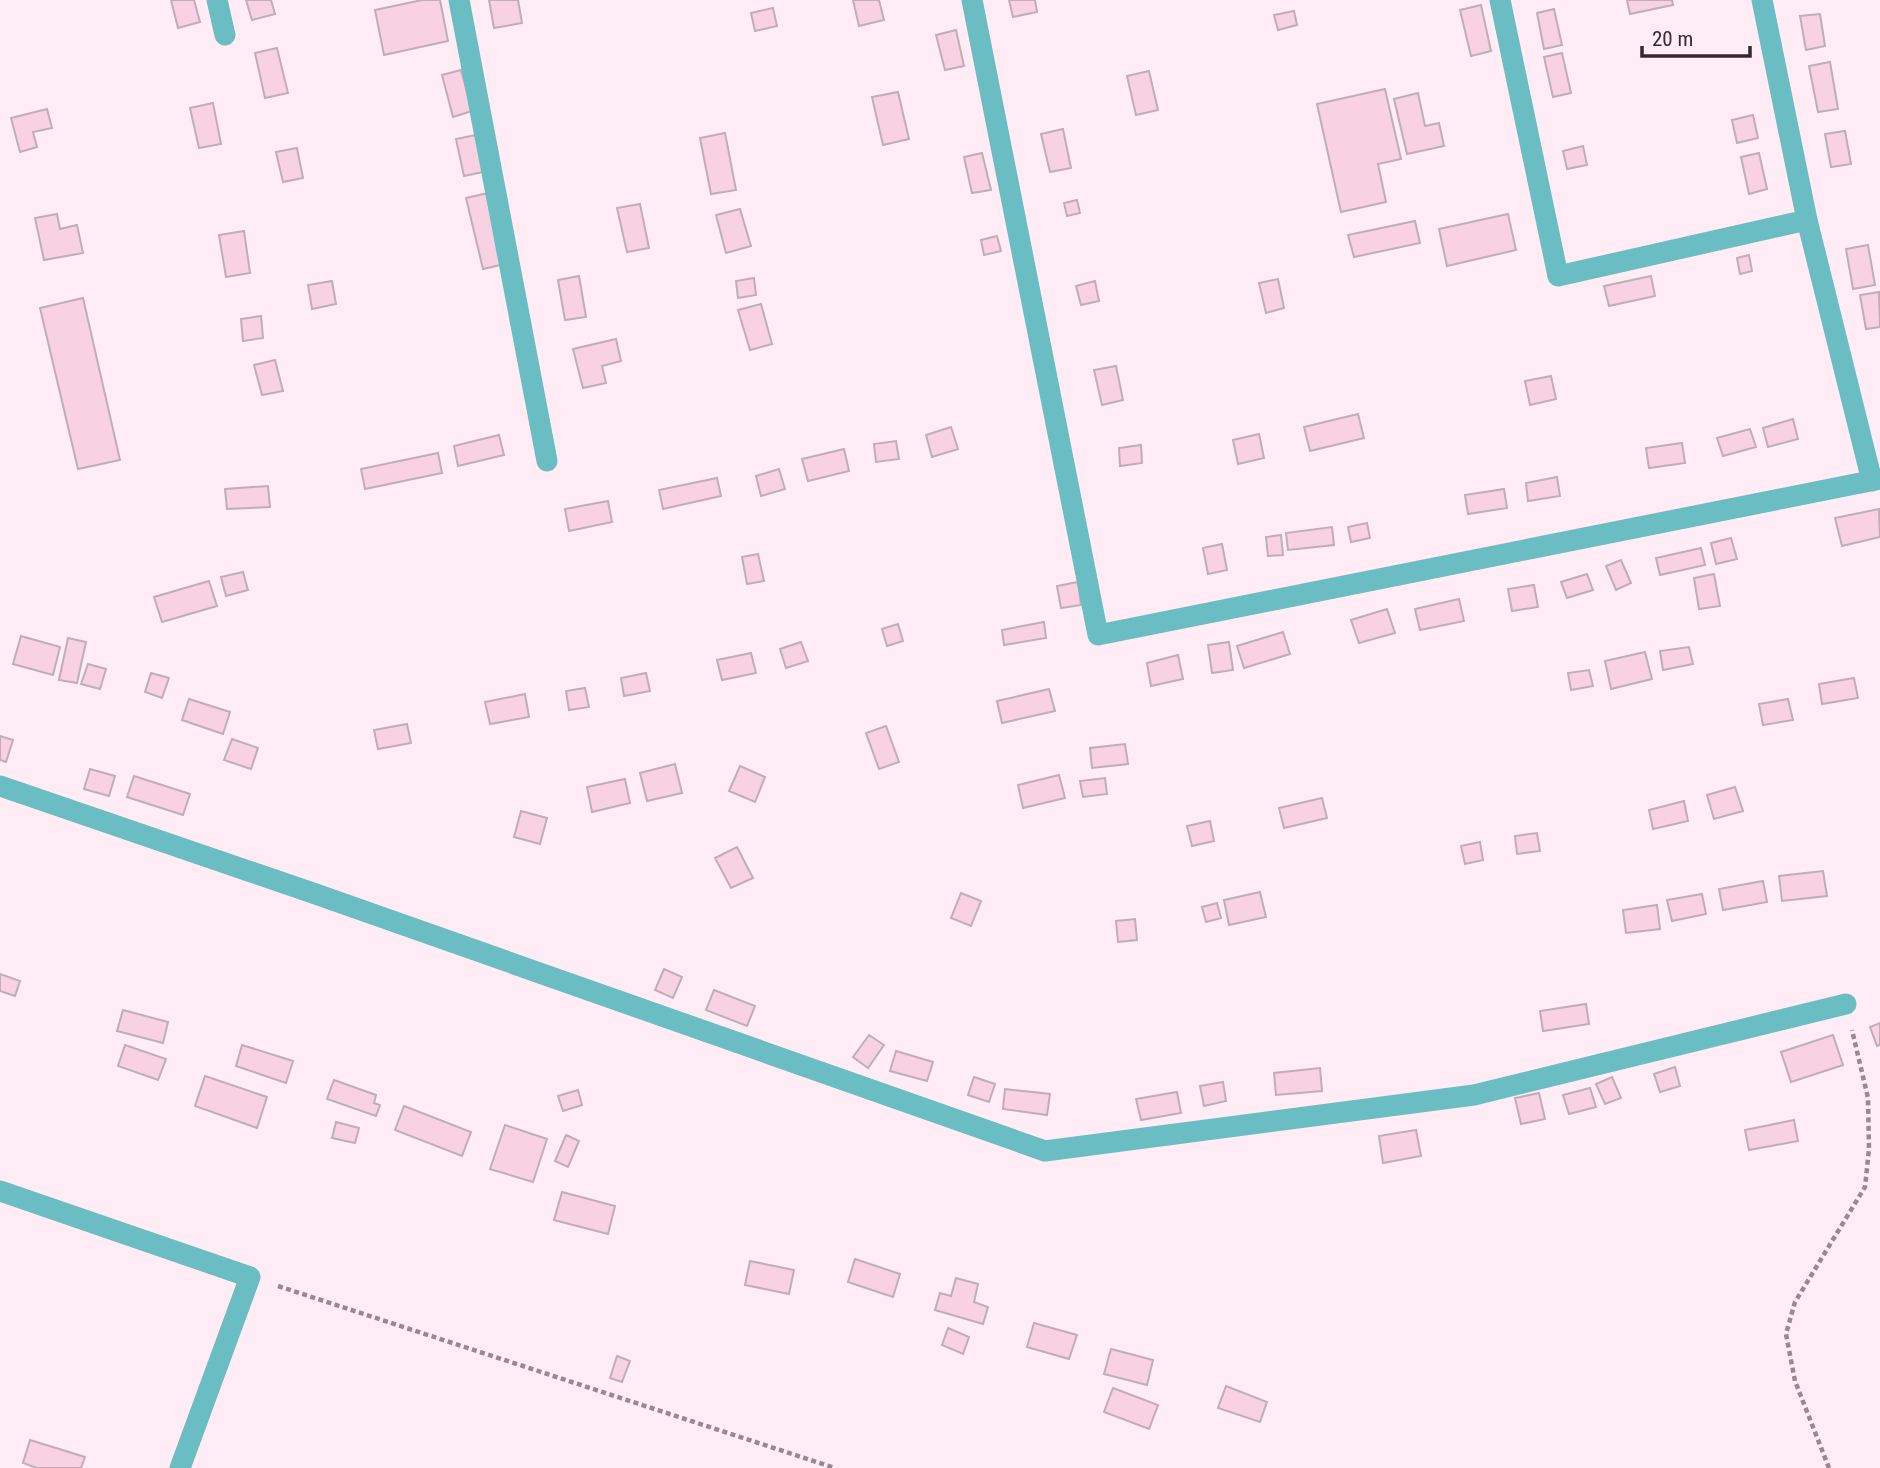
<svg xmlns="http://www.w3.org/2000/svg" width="1880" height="1468" viewBox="0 0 1880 1468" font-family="'Roboto Condensed',sans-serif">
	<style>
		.building { fill: #f8d2e3; stroke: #c0aeb6; stroke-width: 2 }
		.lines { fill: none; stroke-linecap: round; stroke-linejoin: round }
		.path { stroke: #978a8f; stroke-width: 4.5; stroke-dasharray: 5 3.5; stroke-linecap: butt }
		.street { stroke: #6abdc3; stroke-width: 21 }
	</style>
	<rect width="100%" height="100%" fill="#ffecf4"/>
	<path class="building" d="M 171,0 L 194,0 L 200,22 L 178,28 Z
		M 246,0 L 271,0 L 275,14 L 252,20 Z
		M 422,0 L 440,0 L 448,41 L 384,55 L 375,10 Z
		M 489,0 L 518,0 L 522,23 L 494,28 Z
		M 853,0 L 879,0 L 884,20 L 859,26 Z
		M 1009,0 L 1035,0 L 1037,12 L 1013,17 Z
		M 1627,0 L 1672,0 L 1673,5 L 1630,14 Z
		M 1481,5 L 1491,51 L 1471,56 L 1460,10 Z
		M 773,8 L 777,26 L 755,31 L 751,13 Z
		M 1554,9 L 1562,45 L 1544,49 L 1537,13 Z
		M 1294,11 L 1297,25 L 1278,30 L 1274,15 Z
		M 1820,14 L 1825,46 L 1806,50 L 1800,16 Z
		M 956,30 L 964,66 L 945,70 L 936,35 Z
		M 277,48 L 288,93 L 265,98 L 255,53 Z
		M 1562,53 L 1571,93 L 1553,97 L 1544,57 Z
		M 1830,62 L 1838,109 L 1818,112 L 1809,66 Z
		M 461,70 L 472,111 L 453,117 L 442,75 Z
		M 1149,71 L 1158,110 L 1136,115 L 1127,76 Z
		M 1385,89 L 1401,159 L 1378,164 L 1386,202 L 1341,212 L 1317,104 Z
		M 898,92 L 909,139 L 883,145 L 872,97 Z
		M 1418,93 L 1425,126 L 1439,123 L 1444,146 L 1407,154 L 1394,99 Z
		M 213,103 L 221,144 L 199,148 L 190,108 Z
		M 47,109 L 52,128 L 33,132 L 37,147 L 20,152 L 11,118 Z
		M 1753,115 L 1758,138 L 1737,143 L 1732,120 Z
		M 1063,129 L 1071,168 L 1050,172 L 1041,134 Z
		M 1845,131 L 1851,164 L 1831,167 L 1825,134 Z
		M 725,133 L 736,190 L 711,194 L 700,138 Z
		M 476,135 L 483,172 L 464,176 L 456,139 Z
		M 1583,146 L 1587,165 L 1567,169 L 1563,151 Z
		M 297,148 L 303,178 L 283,182 L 276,152 Z
		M 982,153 L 991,190 L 972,193 L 964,157 Z
		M 1759,153 L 1767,189 L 1749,194 L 1741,157 Z
		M 488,193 L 505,264 L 483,269 L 466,198 Z
		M 1077,200 L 1080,213 L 1067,216 L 1064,203 Z
		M 640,204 L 649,248 L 627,252 L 617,208 Z
		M 740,209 L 751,246 L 726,253 L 716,215 Z
		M 57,214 L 60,229 L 77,225 L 83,253 L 44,260 L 35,218 Z
		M 1508,214 L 1516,250 L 1447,266 L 1439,229 Z
		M 1415,221 L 1420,243 L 1354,257 L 1348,235 Z
		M 244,231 L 250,273 L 226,277 L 219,235 Z
		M 997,236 L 1001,251 L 984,255 L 981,240 Z
		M 1868,245 L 1875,285 L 1853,289 L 1846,249 Z
		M 1749,255 L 1752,271 L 1740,274 L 1737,258 Z
		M 579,276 L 586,317 L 565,320 L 558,280 Z
		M 1651,276 L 1655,296 L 1609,306 L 1604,286 Z
		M 754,278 L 756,295 L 738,298 L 736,281 Z
		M 1278,279 L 1284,308 L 1266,313 L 1259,283 Z
		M 332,281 L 336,304 L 312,309 L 308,285 Z
		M 1095,281 L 1099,301 L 1081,305 L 1076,286 Z
		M 1879,292 L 1880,327 L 1866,329 L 1860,295 Z
		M 83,298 L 120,460 L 78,469 L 40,308 Z
		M 761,304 L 772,344 L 750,350 L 738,310 Z
		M 261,316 L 263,338 L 243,341 L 241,319 Z
		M 616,339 L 621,361 L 602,366 L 606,383 L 583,388 L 573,349 Z
		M 275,360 L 283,391 L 262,395 L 254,365 Z
		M 1116,366 L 1123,400 L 1102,405 L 1094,370 Z
		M 1551,376 L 1556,399 L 1530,405 L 1525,381 Z
		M 1358,414 L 1364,438 L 1310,451 L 1304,427 Z
		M 1793,419 L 1798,439 L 1768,447 L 1763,428 Z
		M 951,427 L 958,449 L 932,457 L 926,435 Z
		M 1750,429 L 1756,447 L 1723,456 L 1717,438 Z
		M 1259,434 L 1264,458 L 1238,464 L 1233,440 Z
		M 499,435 L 504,455 L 458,466 L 454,446 Z
		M 896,441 L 899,459 L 876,462 L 874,444 Z
		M 1682,443 L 1685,463 L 1649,468 L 1646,448 Z
		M 1141,445 L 1142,463 L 1120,466 L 1119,448 Z
		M 844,449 L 849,471 L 808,481 L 802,459 Z
		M 438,453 L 442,473 L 365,489 L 361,469 Z
		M 779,469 L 785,489 L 761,496 L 756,476 Z
		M 1557,477 L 1560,496 L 1528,501 L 1526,483 Z
		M 717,478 L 721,496 L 663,509 L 659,490 Z
		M 268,486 L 270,507 L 227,509 L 225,489 Z
		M 1504,489 L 1507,508 L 1468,514 L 1465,495 Z
		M 608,501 L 612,522 L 569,531 L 565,509 Z
		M 1879,509 L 1880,537 L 1842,546 L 1835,518 Z
		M 1367,523 L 1370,538 L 1351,542 L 1348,527 Z
		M 1332,527 L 1334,545 L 1288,550 L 1286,533 Z
		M 1281,535 L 1283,555 L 1268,556 L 1266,537 Z
		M 1731,538 L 1737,559 L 1716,564 L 1711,543 Z
		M 1222,544 L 1227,570 L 1208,574 L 1203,548 Z
		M 1701,548 L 1705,565 L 1660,575 L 1656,558 Z
		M 758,554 L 764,581 L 747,584 L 742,557 Z
		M 1621,560 L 1631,583 L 1616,590 L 1606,566 Z
		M 243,572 L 248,590 L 226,596 L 221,577 Z
		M 1587,574 L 1593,590 L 1567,598 L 1561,582 Z
		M 1714,574 L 1720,606 L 1699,609 L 1694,578 Z
		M 209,581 L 217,606 L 162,622 L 154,597 Z
		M 1078,582 L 1081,605 L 1061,608 L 1057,586 Z
		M 1534,585 L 1538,607 L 1512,611 L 1508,589 Z
		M 1459,599 L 1464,621 L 1420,630 L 1415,609 Z
		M 1387,609 L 1395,633 L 1359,643 L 1351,620 Z
		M 1044,622 L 1046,638 L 1004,645 L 1002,630 Z
		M 898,624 L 903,641 L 887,646 L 882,629 Z
		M 1283,632 L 1290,654 L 1244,668 L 1237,646 Z
		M 21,636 L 60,647 L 53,675 L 13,664 Z
		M 68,638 L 86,642 L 77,683 L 59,680 Z
		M 801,642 L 808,661 L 786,668 L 780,649 Z
		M 1229,642 L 1233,670 L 1212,673 L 1208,645 Z
		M 1689,647 L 1693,664 L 1663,670 L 1660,651 Z
		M 1645,652 L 1652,679 L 1611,689 L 1605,661 Z
		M 751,653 L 756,673 L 722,680 L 717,660 Z
		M 1178,655 L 1183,679 L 1151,686 L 1147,663 Z
		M 88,664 L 106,669 L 100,689 L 81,684 Z
		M 1589,670 L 1593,686 L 1571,690 L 1568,673 Z
		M 151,673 L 169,678 L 162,698 L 145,692 Z
		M 646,673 L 650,691 L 624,696 L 621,678 Z
		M 1854,678 L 1858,698 L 1822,704 L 1819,684 Z
		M 585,688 L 589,707 L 569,710 L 566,691 Z
		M 1049,689 L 1055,711 L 1002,723 L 997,701 Z
		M 525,694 L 529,717 L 490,724 L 485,702 Z
		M 189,699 L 230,712 L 223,734 L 182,720 Z
		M 1788,699 L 1793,720 L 1763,725 L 1759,704 Z
		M 407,724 L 411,743 L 378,749 L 374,730 Z
		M 886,726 L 899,762 L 879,769 L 866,733 Z
		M 0,736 L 13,740 L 6,762 L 0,760 Z
		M 232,739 L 258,748 L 251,769 L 224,760 Z
		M 1125,744 L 1128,764 L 1092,768 L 1090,748 Z
		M 675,764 L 682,793 L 647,801 L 640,773 Z
		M 740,766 L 765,777 L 755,802 L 729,791 Z
		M 90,769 L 115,776 L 109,796 L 84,789 Z
		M 1059,775 L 1065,798 L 1023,808 L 1018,785 Z
		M 134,776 L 190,794 L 183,815 L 127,797 Z
		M 1105,778 L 1107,794 L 1083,797 L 1080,781 Z
		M 625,779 L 630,803 L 592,812 L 587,787 Z
		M 1735,787 L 1743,811 L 1714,819 L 1707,795 Z
		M 1322,798 L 1327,818 L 1284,828 L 1279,808 Z
		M 1684,801 L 1688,821 L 1653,829 L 1649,810 Z
		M 521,811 L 547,818 L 540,844 L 514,837 Z
		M 1210,821 L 1214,841 L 1192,846 L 1187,826 Z
		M 1537,833 L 1540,851 L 1517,854 L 1515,836 Z
		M 1480,842 L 1483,860 L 1465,864 L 1461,846 Z
		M 737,847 L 753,878 L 731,888 L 715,858 Z
		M 1823,871 L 1827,896 L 1782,901 L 1779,876 Z
		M 1763,881 L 1767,902 L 1723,910 L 1719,889 Z
		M 1260,892 L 1266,917 L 1229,925 L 1224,900 Z
		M 961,893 L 981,901 L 971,926 L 951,918 Z
		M 1702,894 L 1706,914 L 1672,921 L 1667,900 Z
		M 1217,903 L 1221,918 L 1206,922 L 1202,907 Z
		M 1657,905 L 1660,929 L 1626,933 L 1623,910 Z
		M 1135,919 L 1137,940 L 1118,942 L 1116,921 Z
		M 664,969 L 682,977 L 673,998 L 655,990 Z
		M 0,974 L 20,981 L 15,996 L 0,991 Z
		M 714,990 L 755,1006 L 747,1026 L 706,1010 Z
		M 1586,1004 L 1589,1024 L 1543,1031 L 1540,1011 Z
		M 123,1010 L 168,1022 L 163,1043 L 117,1031 Z
		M 1880,1023 L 1880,1045 L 1877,1046 L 1870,1027 Z
		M 869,1035 L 884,1045 L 868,1068 L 853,1057 Z
		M 1833,1035 L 1843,1065 L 1791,1082 L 1781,1052 Z
		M 125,1045 L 166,1059 L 158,1080 L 118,1066 Z
		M 242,1045 L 293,1061 L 286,1083 L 236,1066 Z
		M 896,1051 L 933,1062 L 927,1081 L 890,1071 Z
		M 1675,1067 L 1680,1086 L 1660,1092 L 1654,1074 Z
		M 1320,1068 L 1322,1091 L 1276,1095 L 1274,1073 Z
		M 205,1076 L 267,1097 L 257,1128 L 195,1106 Z
		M 974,1077 L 995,1084 L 989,1102 L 968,1095 Z
		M 1612,1077 L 1621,1098 L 1605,1104 L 1596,1084 Z
		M 334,1080 L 376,1095 L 374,1103 L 380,1105 L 376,1116 L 327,1099 Z
		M 1223,1082 L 1226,1101 L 1204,1106 L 1200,1086 Z
		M 1590,1088 L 1596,1107 L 1569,1114 L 1563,1095 Z
		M 1005,1089 L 1050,1094 L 1047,1115 L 1003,1109 Z
		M 578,1090 L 582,1105 L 563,1111 L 558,1096 Z
		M 1177,1092 L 1181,1113 L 1141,1120 L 1136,1099 Z
		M 1539,1093 L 1545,1119 L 1521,1124 L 1515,1098 Z
		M 404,1106 L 471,1132 L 462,1156 L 395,1130 Z
		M 1794,1120 L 1798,1141 L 1749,1150 L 1745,1130 Z
		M 336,1122 L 359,1128 L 355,1143 L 332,1138 Z
		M 505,1125 L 547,1139 L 533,1182 L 490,1169 Z
		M 1416,1130 L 1421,1156 L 1383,1163 L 1379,1136 Z
		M 566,1135 L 579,1141 L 568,1167 L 555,1161 Z
		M 562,1192 L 615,1206 L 608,1234 L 554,1220 Z
		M 855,1259 L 900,1274 L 893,1297 L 848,1282 Z
		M 750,1261 L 794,1270 L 789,1294 L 745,1285 Z
		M 956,1278 L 978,1284 L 974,1302 L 988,1307 L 983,1324 L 935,1310 L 940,1293 L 951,1296 Z
		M 1034,1323 L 1077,1335 L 1069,1359 L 1027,1347 Z
		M 948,1328 L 969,1337 L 963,1354 L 942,1345 Z
		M 1111,1349 L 1153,1360 L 1147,1385 L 1104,1374 Z
		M 617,1356 L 630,1361 L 622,1382 L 610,1378 Z
		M 1226,1386 L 1267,1402 L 1260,1422 L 1218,1408 Z
		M 1113,1388 L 1158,1405 L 1149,1429 L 1104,1412 Z
		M 30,1440 L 85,1457 L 81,1468 L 37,1468 L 23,1463 Z"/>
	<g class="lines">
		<path class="path" d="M 278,1286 L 835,1468
			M 1829,1468 L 1795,1381 L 1786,1334 L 1795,1302 L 1865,1187 L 1869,1149 L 1868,1098 L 1852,1030"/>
		<path class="street" d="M 217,0 L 225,35
			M 459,0 L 547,461
			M 972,0 L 1098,635 L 1880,479
			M 1500,0 L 1558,276 L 1807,220
			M 1762,0 L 1807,220 L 1872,481
			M 0,786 L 310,892 L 1045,1151 L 1474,1095 L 1846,1004
			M 0,1191 L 250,1277 L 180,1468"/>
	</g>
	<path d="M1642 46v10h108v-10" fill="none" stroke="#322b2e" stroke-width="3.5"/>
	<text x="1652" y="46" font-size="21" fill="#322b2e" stroke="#ffecf4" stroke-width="5" paint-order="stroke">20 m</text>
</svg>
